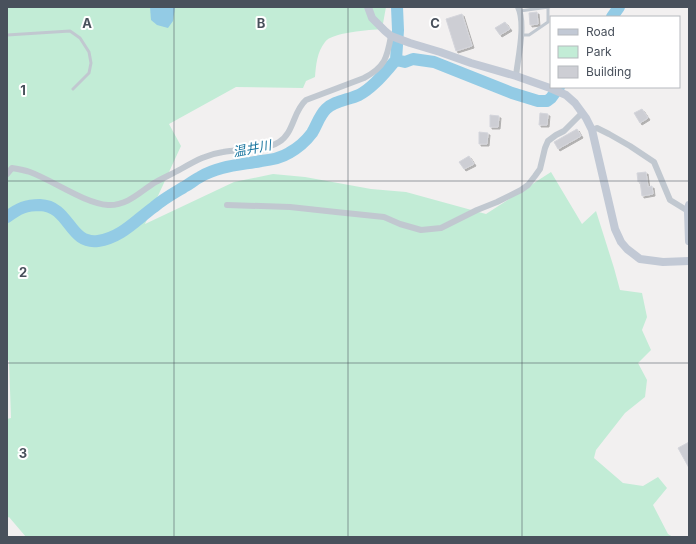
<svg xmlns="http://www.w3.org/2000/svg" width="696" height="544" viewBox="0 0 696 544" font-family="Inter,'Noto Sans JP',sans-serif">
	<style>
		.green { fill: #c2ecd6 }
		.water { fill: #93cbe5 }
		.lines { fill: none; stroke-linecap: round; stroke-linejoin: round }
		.river { stroke: #93cbe5; stroke-width: 12 }
		.building { fill: #cdced4; stroke: #d4d5db; filter: url(#shadow) }
		.lane { stroke: #c1c8d0; stroke-width: 3 }
		.street { stroke: #c1c8d0; stroke-width: 6 }
		.secondary { stroke: #c2c9d5; stroke-width: 8 }
		.grid { fill: none; stroke: #49515c; stroke-width: 1; stroke-opacity: 0.55 }
		.labels { text-anchor: middle; dominant-baseline: central; stroke-width: 4; stroke-linejoin: round; paint-order: stroke }
		.water-label { font-size: 13px; font-style: italic; fill: #18759f; stroke: #fff }
		.grid-label { font-size: 13px; text-anchor: middle; font-weight: bold; fill: #49515c; stroke: #fff; stroke-width: 4; stroke-linejoin: round; paint-order: stroke }
	</style>
	<defs>
		<filter id="shadow"><feDropShadow dx="2" dy="2" stdDeviation="0" flood-color="#0004"/></filter>
	</defs>
	<rect width="100%" height="100%" fill="#f2f0f0"/>
	<path class="green" d="M 7,7 L 386,7 L 382,29 C 370,30 332,32 325,42 C 317,52 316,65 315,77 L 306,81 L 303,88 L 236,87 L 169,124 L 181,146 L 145,224 L 234,182 L 273,174 L 305,177 L 371,189 L 406,192 L 486,214 L 551,172 L 582,224 L 596,211 L 614,268 L 620,290 L 642,293 L 647,317 L 642,330 L 651,350 L 638,363 L 647,380 L 645,397 L 625,413 L 596,450 L 594,458 L 623,483 L 643,486 L 658,477 L 667,488 L 653,505 L 668,534 L 673,537 L 26,537 L 9,517 L 7,518 L 7,419 L 11,418 L 9,361 L 7,359 Z"/>
	<path class="water" d="M 150,7 L 175,7 L 173,21 L 168,28 L 157,25 L 151,20 Z"/>
	<g class="lines">
		<path class="river" d="M 612,17 L 619,7
			M 396,60 L 405,62 L 413,59 L 434,62 L 512,93 L 538,101 L 547,101 L 551,98 L 559,87
			M 396,60 L 398,30 L 397,7
			M 7,217 C 19,208 26,205 40,205 C 70,206 69,245 98,241 C 121,238 136,220 154,207 C 163,199 174,193 184,187 C 190,184 194,180 200,177 C 218,166 240,165 261,161 C 271,160 281,158 289,153 C 298,148 306,141 312,133 C 317,125 319,116 326,109 C 334,101 348,100 359,95 C 374,87 385,72 396,60"/>
	</g>
	<path class="building" d="M 537,12 L 538,24 L 530,25 L 529,13 Z
		M 462,14 L 472,46 L 456,51 L 446,19 Z
		M 505,22 L 510,29 L 500,35 L 495,28 Z
		M 642,109 L 648,118 L 640,123 L 634,113 Z
		M 540,113 L 548,114 L 547,125 L 539,125 Z
		M 490,115 L 499,116 L 498,127 L 490,127 Z
		M 577,129 L 581,136 L 558,149 L 554,142 Z
		M 479,132 L 488,133 L 487,144 L 479,144 Z
		M 469,156 L 474,164 L 464,169 L 459,162 Z
		M 646,172 L 648,187 L 652,186 L 653,194 L 642,196 L 640,181 L 638,182 L 637,173 Z
		M 689,442 L 689,468 L 678,448 Z"/>
	<g class="lines">
		<path class="lane" d="M 520,11 L 549,7
			M 7,35 L 70,31 L 80,38 L 89,52 L 91,63 L 89,73 L 73,89
			M 521,35 L 529,35 L 548,22 L 548,8"/>
		<path class="street" d="M 516,76 C 518,57 526,24 518,7
			M 592,130 L 597,128 L 609,134 L 630,146 L 654,162 L 670,200 L 688,211
			M 7,174 L 12,168 C 18,169 24,170 30,172 C 54,181 84,203 108,205 C 127,206 140,192 154,183 C 163,178 172,174 181,169 C 188,165 195,161 202,158 C 209,155 216,153 223,152 C 239,149 265,151 279,142 C 294,133 293,111 306,100 L 364,78 C 385,67 387,58 391,36
			M 227,205 L 290,207 L 336,212 L 384,217 L 400,224 L 421,230 L 441,228 L 477,210 L 497,202 L 521,190 L 528,185 L 535,176 L 540,169 L 545,148 L 548,141 L 556,135 L 564,131 L 582,113"/>
		<path class="secondary" d="M 368,7 L 372,18 L 385,31 L 391,36 L 410,43 L 440,52 L 471,63 L 516,76 L 550,88 L 566,95 L 575,103 L 586,118 L 592,130 L 615,229 L 621,242 L 627,249 L 640,259 L 663,262 L 689,261
			M 689,205 L 688,211 L 689,241"/>
	</g>
	<path class="grid" d="M 174,7 L 174,537M 348,7 L 348,537M 522,7 L 522,537M 7,181 L 689,181M 7,363 L 689,363"/>
	<g class="labels">
		<g class="water-label">
			<text transform="translate(252 148) rotate(-11)">温井川</text>
		</g>
	</g>
	<g class="grid-label">
		<text x="87" y="28">A</text>
		<text x="261" y="28">B</text>
		<text x="435" y="28">C</text>
		<text x="23" y="95">1</text>
		<text x="23" y="277">2</text>
		<text x="23" y="458">3</text>
	</g>
	<rect width="696" height="544" fill="none" stroke="#49515c" stroke-width="16"/>
	<rect x="550" y="16" width="130" height="72" fill="#ffffff" stroke="#b6b9be"/>
	<rect x="558" y="29" width="20" height="6" fill="#c2c9d5" stroke="#b6b9be"/>
	<text x="586" y="36" font-size="12" fill="#49515c">Road</text>
	<rect x="558" y="46" width="20" height="12" fill="#c2ecd6" stroke="#b6b9be"/>
	<text x="586" y="56" font-size="12" fill="#49515c">Park</text>
	<rect x="558" y="66" width="20" height="12" fill="#cdced4" stroke="#b6b9be"/>
	<text x="586" y="76" font-size="12" fill="#49515c">Building</text>
</svg>
